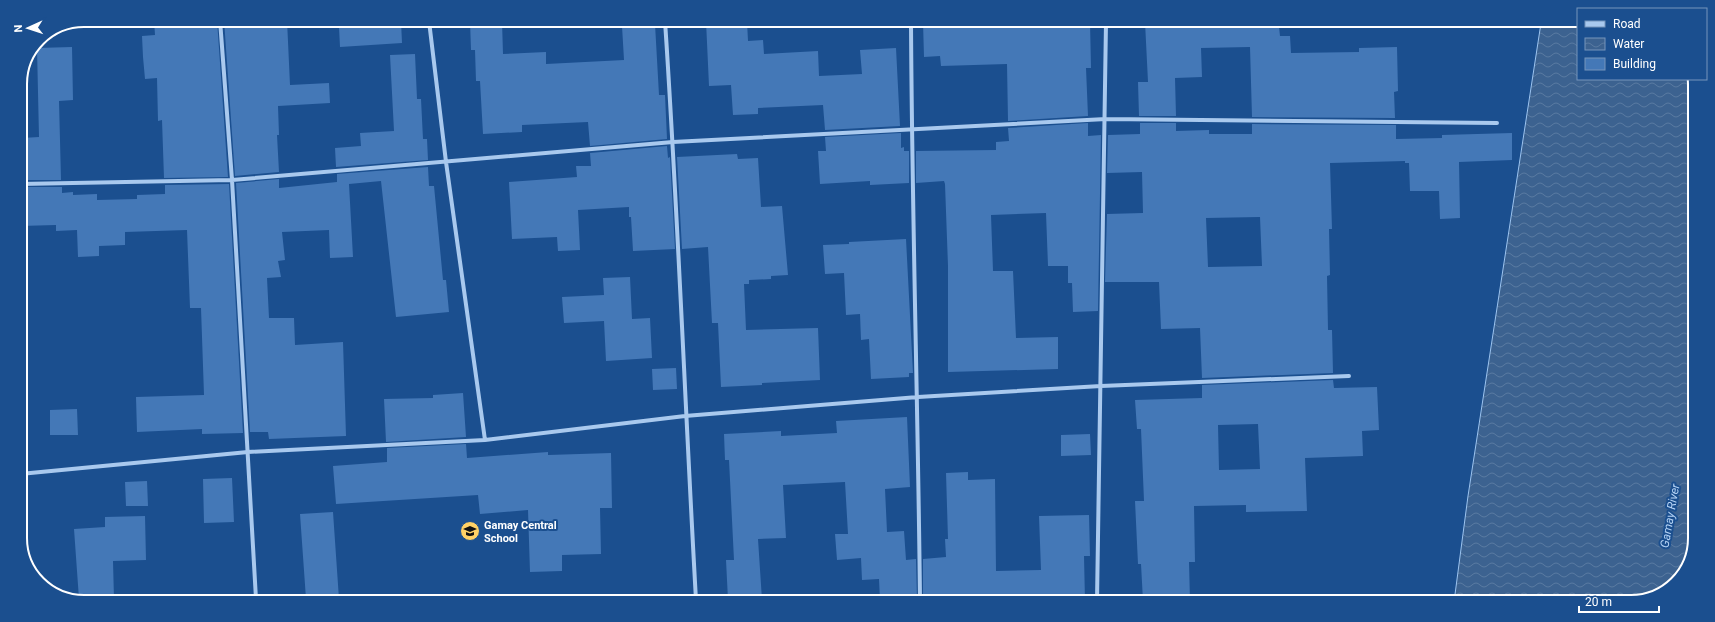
<svg xmlns="http://www.w3.org/2000/svg" width="1715" height="622" viewBox="0 0 1715 622" font-family="Roboto,sans-serif">
	<style>
		.water { fill: url(#water-waves); stroke: #9cc4f0 }
		.building { fill: #4478b7; fill-rule: evenodd }
		.lines { fill: none; stroke-linecap: round; stroke-linejoin: round }
		.street { stroke: #a9c9ee; stroke-width: 4 }
		.labels { text-anchor: middle; dominant-baseline: central; stroke-width: 4; stroke-linejoin: round; paint-order: stroke }
		.poi-label { font-size: 11px; font-weight: bold; fill: #fff; stroke: #1b4f8f; text-anchor: start }
		.water-label { font-size: 12px; font-style: italic; fill: #b5d3f5; stroke: #1b4f8f }
		.rim { fill: none; stroke: #fff; stroke-width: 2 }
	</style>
	<defs>
		<pattern id="water-waves" width="16" height="10" patternUnits="userSpaceOnUse"><rect width="16" height="10" fill="#3c6290"/><path d="M0 5q4-4 8 0t8 0" fill="none" stroke="#597aa1"/></pattern>
	</defs>
	<rect width="100%" height="100%" fill="#1b4f8f"/>
	<path class="water" d="M 1541,23 L 1578,23 L 1578,79 L 1695,79 L 1692,558 L 1670,589 L 1631,602 L 1454,602 L 1468,496 Z"/>
	<path class="building" d="M 154,20 L 217,20 L 228,177 L 164,178 L 162,120 L 158,121 L 157,78 L 145,79 L 143,57 L 142,36 L 155,35 Z
		M 224,20 L 287,20 L 290,85 L 329,83 L 330,103 L 278,106 L 279,135 L 277,135 L 279,172 L 235,176 Z
		M 372,21 L 401,21 L 402,43 L 340,47 L 339,27 L 372,25 Z
		M 470,21 L 502,21 L 503,54 L 546,52 L 546,64 L 624,60 L 622,26 L 655,24 L 659,95 L 665,95 L 667,139 L 590,146 L 588,122 L 522,125 L 522,132 L 483,134 L 480,81 L 476,81 L 475,50 L 471,50 Z
		M 706,21 L 747,21 L 748,41 L 763,40 L 764,54 L 818,51 L 819,76 L 862,74 L 860,50 L 896,48 L 900,126 L 825,130 L 823,105 L 758,108 L 758,114 L 733,115 L 731,85 L 709,86 Z
		M 923,22 L 1090,22 L 1091,68 L 1086,68 L 1088,116 L 1008,121 L 1007,64 L 941,66 L 940,56 L 924,57 Z
		M 1145,22 L 1218,22 L 1218,27 L 1279,27 L 1280,36 L 1290,36 L 1291,53 L 1359,52 L 1359,48 L 1397,47 L 1398,91 L 1394,92 L 1395,118 L 1252,117 L 1250,47 L 1201,48 L 1202,77 L 1175,78 L 1176,116 L 1139,116 L 1138,82 L 1148,82 Z
		M 72,47 L 73,100 L 59,101 L 61,180 L 24,180 L 22,138 L 39,137 L 37,48 Z
		M 415,54 L 417,99 L 421,99 L 423,139 L 427,139 L 428,160 L 336,167 L 335,148 L 361,146 L 360,133 L 394,131 L 390,55 Z
		M 1088,123 L 1088,136 L 1101,135 L 1098,311 L 1073,312 L 1072,283 L 1068,283 L 1068,266 L 1048,266 L 1046,213 L 991,215 L 993,271 L 1013,271 L 1016,338 L 1058,337 L 1058,369 L 948,372 L 948,266 L 945,184 L 944,181 L 916,183 L 916,151 L 996,150 L 996,142 L 1009,141 L 1008,128 Z
		M 1140,123 L 1176,123 L 1176,131 L 1209,130 L 1209,134 L 1252,134 L 1252,124 L 1396,125 L 1396,139 L 1442,138 L 1442,135 L 1512,133 L 1512,160 L 1459,162 L 1460,218 L 1440,219 L 1439,191 L 1410,191 L 1409,163 L 1405,163 L 1405,161 L 1330,163 L 1332,229 L 1329,229 L 1330,275 L 1327,276 L 1328,330 L 1332,330 L 1333,373 L 1202,378 L 1200,328 L 1161,329 L 1159,282 L 1105,282 L 1107,214 L 1143,213 L 1142,172 L 1107,173 L 1108,135 L 1140,134 ZM 1260,217 L 1262,266 L 1208,267 L 1206,218 Z
		M 901,133 L 901,148 L 904,147 L 904,151 L 909,151 L 909,183 L 870,185 L 870,181 L 820,184 L 818,151 L 826,151 L 825,137 Z
		M 667,146 L 668,158 L 670,157 L 675,249 L 633,251 L 631,217 L 629,217 L 629,207 L 578,210 L 580,250 L 558,251 L 557,237 L 512,239 L 509,182 L 577,177 L 576,166 L 591,166 L 590,153 Z
		M 737,154 L 738,159 L 758,158 L 761,207 L 782,206 L 788,275 L 771,276 L 771,279 L 749,280 L 749,284 L 744,284 L 746,330 L 818,328 L 820,380 L 762,383 L 762,385 L 721,387 L 718,323 L 712,323 L 708,247 L 682,249 L 677,157 Z
		M 428,167 L 429,186 L 434,186 L 443,280 L 446,280 L 449,312 L 396,317 L 381,181 L 349,184 L 353,257 L 330,258 L 329,230 L 282,232 L 285,260 L 278,261 L 281,277 L 267,278 L 269,318 L 294,318 L 295,345 L 343,342 L 346,436 L 269,439 L 268,432 L 250,432 L 236,183 L 279,179 L 279,188 L 337,182 L 337,174 Z
		M 229,184 L 243,433 L 202,434 L 202,429 L 137,432 L 136,397 L 204,395 L 201,308 L 190,308 L 187,230 L 125,232 L 125,245 L 99,246 L 99,256 L 78,257 L 77,230 L 56,231 L 56,225 L 20,226 L 20,194 L 24,194 L 24,187 L 62,187 L 62,193 L 73,192 L 73,195 L 97,194 L 97,200 L 137,199 L 137,195 L 165,194 L 165,185 Z
		M 906,239 L 913,373 L 909,373 L 909,377 L 871,379 L 869,339 L 861,340 L 860,314 L 846,315 L 844,273 L 825,274 L 823,245 L 849,244 L 849,242 Z
		M 630,277 L 632,319 L 650,318 L 652,358 L 606,361 L 604,321 L 564,323 L 562,297 L 604,295 L 603,278 Z
		M 676,368 L 677,389 L 653,390 L 652,369 Z
		M 1333,380 L 1334,388 L 1377,387 L 1379,430 L 1362,431 L 1363,456 L 1305,458 L 1307,511 L 1246,512 L 1246,505 L 1194,506 L 1195,562 L 1189,562 L 1190,601 L 1143,601 L 1141,564 L 1138,564 L 1135,501 L 1144,501 L 1141,429 L 1137,429 L 1135,400 L 1202,398 L 1202,385 ZM 1258,424 L 1260,469 L 1219,470 L 1218,425 Z
		M 463,393 L 466,437 L 386,442 L 384,399 L 433,398 L 433,395 Z
		M 77,409 L 78,435 L 50,435 L 50,410 Z
		M 907,417 L 910,487 L 885,489 L 887,532 L 904,531 L 906,560 L 916,559 L 917,600 L 880,600 L 879,579 L 862,580 L 861,558 L 837,560 L 835,534 L 848,534 L 845,482 L 783,485 L 786,538 L 758,539 L 762,600 L 728,600 L 726,560 L 734,560 L 729,460 L 725,460 L 724,434 L 781,431 L 781,436 L 837,433 L 836,421 Z
		M 1090,434 L 1091,455 L 1061,456 L 1061,435 Z
		M 466,444 L 467,458 L 548,452 L 548,455 L 611,453 L 612,508 L 600,508 L 601,554 L 562,555 L 562,571 L 530,572 L 528,510 L 480,514 L 478,495 L 336,504 L 333,466 L 387,462 L 387,448 Z
		M 968,472 L 968,480 L 995,479 L 996,571 L 1041,570 L 1039,516 L 1089,515 L 1090,556 L 1084,556 L 1085,601 L 923,600 L 923,559 L 946,557 L 945,539 L 948,539 L 946,473 Z
		M 232,478 L 234,522 L 204,523 L 203,479 Z
		M 147,481 L 148,506 L 126,506 L 125,482 Z
		M 333,512 L 339,599 L 306,599 L 300,514 Z
		M 145,516 L 146,560 L 113,561 L 114,599 L 79,599 L 74,529 L 105,527 L 105,517 Z"/>
	<g class="lines">
		<path class="street" d="M 220,20 L 232,180 L 256,599
			M 429,21 L 446,162 L 485,440
			M 665,21 C 678,214 685,407 696,600
			M 911,22 C 912,215 918,408 920,600
			M 20,184 L 232,180 L 673,142 L 1106,119 L 1497,123
			M 20,474 L 248,452 L 485,440 L 685,416 L 918,397 L 1101,386 L 1349,376
			M 1097,601 L 1106,22"/>
	</g>
	<defs>
		<symbol id="school-disc" viewBox="-11 -11 22 22"><circle r="9.5" fill="#ffd166" stroke="#1b4f8f"/><path d="M0-5L7-2L0 1L-7-2ZM-4 1L0 2.5L4 1V4Q0 6-4 4Z" fill="#111"/></symbol>
	</defs>
	<g fill-rule="evenodd">
		<use href="#school-disc" x="459" y="520" width="22" height="22"/>
	</g>
	<g class="labels">
		<g class="poi-label">
			<text x="484" y="525">Gamay Central<tspan x="484" dy="13">School</tspan></text>
		</g>
		<g class="water-label">
			<text transform="translate(1670 516) rotate(-80)">Gamay River</text>
		</g>
	</g>
	<path d="M0 0H1715V622H0ZM84 27H1631A57 57 0 0 1 1688 84V538A57 57 0 0 1 1631 595H84A57 57 0 0 1 27 538V84A57 57 0 0 1 84 27Z" fill="#1b4f8f" fill-rule="evenodd"/>
	<path class="rim" d="M84 27H1631A57 57 0 0 1 1688 84V538A57 57 0 0 1 1631 595H84A57 57 0 0 1 27 538V84A57 57 0 0 1 84 27Z"/>
	<rect x="1577" y="8" width="130" height="72" fill="#1b4f8f" stroke="#7695bc"/>
	<rect x="1585" y="21" width="20" height="6" fill="#a9c9ee" stroke="#7695bc"/>
	<text x="1613" y="28" font-size="12" fill="#ffffff">Road</text>
	<rect x="1585" y="38" width="20" height="12" fill="url(#water-waves)" stroke="#7695bc"/>
	<text x="1613" y="48" font-size="12" fill="#ffffff">Water</text>
	<rect x="1585" y="58" width="20" height="12" fill="#4478b7" stroke="#7695bc"/>
	<text x="1613" y="68" font-size="12" fill="#ffffff">Building</text>
	<g transform="translate(28 28) rotate(267)" stroke="#1b4f8f" stroke-width="3" paint-order="stroke">
	<path d="M0-3L7 15L0 10L-7 15Z" fill="#ffffff"/>
	<text y="-6" font-size="11" font-weight="bold" text-anchor="middle" fill="#ffffff">N</text>
	</g>
	<path d="M1579 606v6h80v-6" fill="none" stroke="#ffffff" stroke-width="2"/>
	<text x="1585" y="606" font-size="12" fill="#ffffff" stroke="#1b4f8f" stroke-width="3" paint-order="stroke">20 m</text>
</svg>
